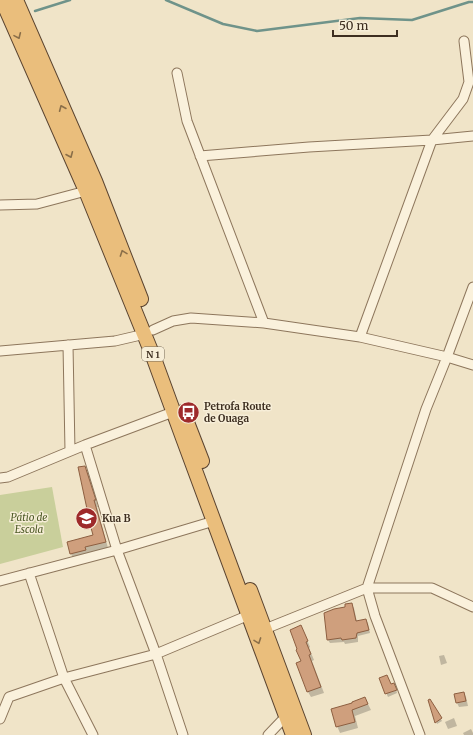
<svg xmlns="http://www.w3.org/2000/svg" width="473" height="735" viewBox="0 0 473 735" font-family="Merriweather,serif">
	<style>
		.green { fill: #c9cf9b }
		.shadow { fill: #0003 }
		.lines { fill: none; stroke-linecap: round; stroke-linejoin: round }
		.stream { stroke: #6f938a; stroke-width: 2.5 }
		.building { fill: #cf9f7d; stroke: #8d5f41 }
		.minor-casing { stroke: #8d765c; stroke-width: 11 }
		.trunk-casing { stroke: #5b4430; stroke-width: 16 }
		.minor { stroke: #faf1dc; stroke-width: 9 }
		.trunk { stroke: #eabe7c; stroke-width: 14 }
		.oneway { stroke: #8b6f49 }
		.labels { text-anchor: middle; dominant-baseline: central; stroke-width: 3; stroke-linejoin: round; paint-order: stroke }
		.shield { fill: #f7eed8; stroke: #756857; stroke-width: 1 }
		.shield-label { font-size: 9px; font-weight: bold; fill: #3d2e20 }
		.poi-label { font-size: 10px; font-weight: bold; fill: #3d2e20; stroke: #f7eed8; text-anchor: start }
		.park-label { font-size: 10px; font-style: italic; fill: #4d5a26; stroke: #f7eed8 }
	</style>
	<rect width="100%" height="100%" fill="#f0e4c8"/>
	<path class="green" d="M 52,487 L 63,547 L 0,564 L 0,495 Z"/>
	<path class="shadow" d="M 84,467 L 88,473 L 98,507 L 97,507 L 108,548 L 74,560 L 71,554 L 94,536 Z
		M 351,604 L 354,608 L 357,622 L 366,620 L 368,623 L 370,633 L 358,636 L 358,642 L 345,644 L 344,642 L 330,643 L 328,640 L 347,607 Z
		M 301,626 L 310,647 L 309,648 L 314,660 L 312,661 L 324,693 L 311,697 L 308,692 L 302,662 Z
		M 444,655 L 447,663 L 441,665 L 439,656 Z
		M 380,679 L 395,687 L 397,693 L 388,697 Z
		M 464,693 L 466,697 L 468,706 L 459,707 L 457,703 L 455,694 Z
		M 365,698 L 371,710 L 355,716 L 358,728 L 340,733 L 337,726 L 354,704 Z
		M 429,700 L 430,700 L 442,721 L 437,724 Z
		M 454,718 L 457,726 L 448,729 L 445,722 Z
		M 471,729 L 473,733 L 473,735 L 464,735 L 463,733 Z"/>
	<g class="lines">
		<path class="stream" d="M 166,0 L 223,24 L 257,31 L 360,18 L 412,20 L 469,2 L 473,2
			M 35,11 L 70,0"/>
	</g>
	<path class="building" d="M 85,466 L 96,500 L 94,500 L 106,542 L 85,547 L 86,550 L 70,554 L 67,542 L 93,535 L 86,510 L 87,509 L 78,467 Z
		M 352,603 L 356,621 L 366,619 L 369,630 L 357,633 L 356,638 L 342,640 L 341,638 L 327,640 L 324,613 L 334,609 L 345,607 L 345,604 Z
		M 301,625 L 308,641 L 306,642 L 311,654 L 309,655 L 321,687 L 307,692 L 296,663 L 301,661 L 296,650 L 297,649 L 290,630 Z
		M 387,675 L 391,684 L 394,683 L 397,690 L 385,694 L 379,678 Z
		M 464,692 L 466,701 L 456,703 L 454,694 Z
		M 365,697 L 368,704 L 352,710 L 355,722 L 336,727 L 331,709 L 352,703 L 352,702 Z
		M 430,699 L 442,718 L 435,723 L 428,700 Z"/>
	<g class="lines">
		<defs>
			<path id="minor" d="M 177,73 L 187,121 L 264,323
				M 200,156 L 309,147 L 432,140 L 463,99 L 469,82 L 464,41
				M 0,205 L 37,204 L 86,191
				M 153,330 L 173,321 L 191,318 L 264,323 L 360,337 L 447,357 L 473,365
				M 360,337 L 432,140 L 473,136
				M 68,345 L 70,451
				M 0,351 L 115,341 L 145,334
				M 85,445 L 117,550 L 156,654 L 183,735
				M 0,478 L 8,477 L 85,445 L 173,412
				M 29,573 L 64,678 L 93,735
				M 0,581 L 117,550 L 214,521
				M 265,629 L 367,588 L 432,588 L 473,607
				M 0,719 L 9,697 L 64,678 L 156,654 L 249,615
				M 268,735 L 289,713
				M 420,735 L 375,616 L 367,588 L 426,409 L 447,357 L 473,287"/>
			<path id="trunk" d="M 2,0 L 86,191 L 153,356 L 183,438 L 293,735
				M 16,0 L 95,181 L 141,299
				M 183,412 L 202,461
				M 250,590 L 304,735"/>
		</defs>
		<use href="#minor" class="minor-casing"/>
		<use href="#trunk" class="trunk-casing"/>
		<use href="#minor" class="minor"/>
		<use href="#trunk" class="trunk"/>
	</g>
	<defs><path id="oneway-chevron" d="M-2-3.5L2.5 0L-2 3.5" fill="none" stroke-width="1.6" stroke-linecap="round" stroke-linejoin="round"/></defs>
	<g class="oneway">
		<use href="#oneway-chevron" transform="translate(18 36) rotate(66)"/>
		<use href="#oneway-chevron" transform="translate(62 108) rotate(-113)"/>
		<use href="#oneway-chevron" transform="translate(70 155) rotate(67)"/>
		<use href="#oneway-chevron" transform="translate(123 253) rotate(-110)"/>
		<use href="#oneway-chevron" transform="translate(258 641) rotate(70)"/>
	</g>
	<defs>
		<symbol id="bus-disc" viewBox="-11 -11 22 22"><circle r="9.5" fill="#9e2a2b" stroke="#f7eed8"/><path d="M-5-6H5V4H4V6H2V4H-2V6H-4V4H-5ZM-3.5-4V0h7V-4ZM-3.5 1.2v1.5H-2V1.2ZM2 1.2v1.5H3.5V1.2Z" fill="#fff"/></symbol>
		<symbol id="school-disc" viewBox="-11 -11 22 22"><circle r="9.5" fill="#9e2a2b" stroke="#f7eed8"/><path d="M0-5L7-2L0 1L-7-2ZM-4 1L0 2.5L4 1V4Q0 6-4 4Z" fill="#fff"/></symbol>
	</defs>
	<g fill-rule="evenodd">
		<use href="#bus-disc" x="176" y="400" width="25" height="25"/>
		<use href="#school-disc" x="74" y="506" width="25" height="25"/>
	</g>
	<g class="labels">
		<rect class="shield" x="142" y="347" width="22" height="14" rx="3"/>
		<g class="shield-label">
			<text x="153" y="354">N 1</text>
		</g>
		<g class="poi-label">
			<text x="204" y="406">Petrofa Route<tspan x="204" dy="12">de Ouaga</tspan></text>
			<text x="102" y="518">Kua B</text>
		</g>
		<g class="park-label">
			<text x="29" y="517">Pátio de<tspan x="29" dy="12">Escola</tspan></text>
		</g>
	</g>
	<path d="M333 30v6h64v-6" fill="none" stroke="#3d2e20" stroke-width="2"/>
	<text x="339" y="30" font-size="12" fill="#3d2e20" stroke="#f7eed8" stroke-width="3" paint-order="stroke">50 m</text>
</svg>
